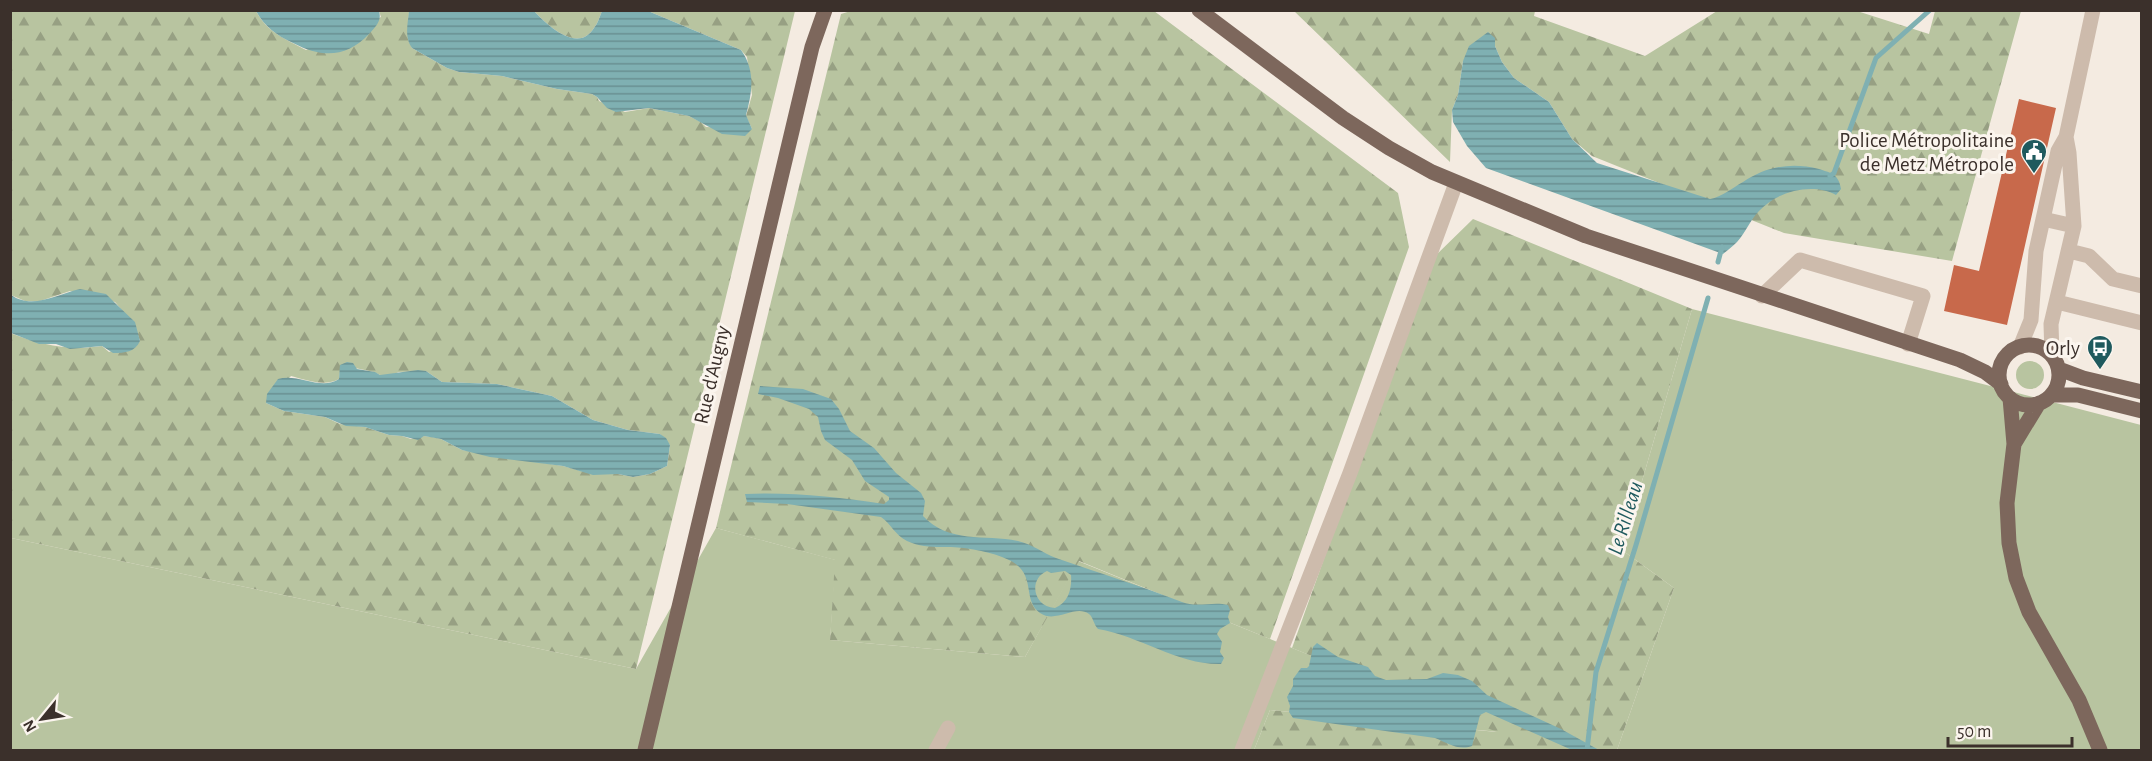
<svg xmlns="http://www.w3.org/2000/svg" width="2152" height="761" viewBox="0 0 2152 761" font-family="'Alegreya Sans',sans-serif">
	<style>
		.green { fill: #b8c4a0 }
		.forest { fill: url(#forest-firs); fill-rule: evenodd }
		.water { fill: url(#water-rules); fill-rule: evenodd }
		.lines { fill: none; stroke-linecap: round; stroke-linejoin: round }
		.stream { stroke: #7fb0b2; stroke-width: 5 }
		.building { fill: #c8694b }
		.minor { stroke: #cdbbac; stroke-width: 15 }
		.major { stroke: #7d675c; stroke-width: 15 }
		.labels { text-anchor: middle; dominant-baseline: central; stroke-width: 6; stroke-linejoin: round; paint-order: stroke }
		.poi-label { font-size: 21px; fill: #3b302b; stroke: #fbf5ee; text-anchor: end }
		.street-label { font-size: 21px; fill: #3b302b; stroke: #fbf5ee }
		.water-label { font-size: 22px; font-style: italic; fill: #1f5a5e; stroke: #fbf5ee }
	</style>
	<defs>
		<pattern id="forest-firs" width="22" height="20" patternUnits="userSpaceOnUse" patternTransform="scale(1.5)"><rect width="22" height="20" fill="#b8c4a0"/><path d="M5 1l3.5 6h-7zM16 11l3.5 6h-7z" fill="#97a083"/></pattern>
		<pattern id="water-rules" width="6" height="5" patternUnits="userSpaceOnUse" patternTransform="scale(1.5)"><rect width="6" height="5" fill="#7fb0b2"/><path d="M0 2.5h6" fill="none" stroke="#699091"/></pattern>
	</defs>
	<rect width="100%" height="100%" fill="#f4ebe1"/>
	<path class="green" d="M 1692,309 L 2141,425 L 2141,750 L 1617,750 L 1674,588 L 1622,550 Z
		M2016 375a14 14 0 1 1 28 0a14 14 0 1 1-28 0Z
		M 716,528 L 836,560 L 830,640 L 1025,657 L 1078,561 L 1499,732 L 1270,710 L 1254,750 L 11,750 L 11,538 L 636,669 Z"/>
	<path class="forest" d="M 854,10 L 1154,11 L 1398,193 L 1409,247 L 1270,639 L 1079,561 L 1025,657 L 830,640 L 835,560 L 716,528 L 841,14 Z
		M 11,11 L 256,11 C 267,32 285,39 306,50 L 381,17 L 379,11 L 409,11 L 408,39 L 412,48 L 447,68 L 459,72 L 502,76 L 557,89 L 592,94 L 597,97 L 599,101 L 625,112 L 649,108 L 689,116 L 701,122 L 706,127 L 752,129 L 746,116 L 752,95 L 747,57 L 741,50 L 648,11 L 795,11 L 636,669 L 11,538 L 10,333 C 42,345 68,351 102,346 L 109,352 L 140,341 L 135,326 L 115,302 L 70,291 L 40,301 L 25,301 L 11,295 ZM 341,365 L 374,372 L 380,375 L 391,375 L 399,372 L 426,371 L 442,382 L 497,384 L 552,396 L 593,420 L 628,430 L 660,434 L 670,445 L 667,466 L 650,474 L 633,477 L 618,474 L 593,474 L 563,466 L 462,450 L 441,439 L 432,437 L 424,436 L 411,439 L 402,436 L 389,435 L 365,427 L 340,424 L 325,417 L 284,411 L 266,403 L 291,376 C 306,380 325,387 339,379 Z
		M 534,11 L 602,11 C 600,16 598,23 594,28 C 578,54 547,25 534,11 Z
		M 1294,11 L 1535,11 L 1534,16 L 1645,56 L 1717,11 L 1857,11 L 1929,34 L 1935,11 L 2021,11 L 1952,261 L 1784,233 L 1592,156 L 1572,139 L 1549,102 L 1514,78 L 1502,62 L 1495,46 L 1463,61 L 1458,95 L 1452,110 L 1450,162 Z
		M 1473,219 L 1692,309 L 1622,550 L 1674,588 L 1617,750 L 1254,750 L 1270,710 L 1497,732 L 1292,648 L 1431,260 Z"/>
	<path class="water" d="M 256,11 L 379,11 C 382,21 376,26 369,34 C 346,58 322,58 293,43 C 276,35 265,27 256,11 Z
		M 409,11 L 534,11 C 547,25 578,54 594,28 C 598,23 600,16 602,11 L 648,11 L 741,50 C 756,71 752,93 746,115 L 752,129 L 745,136 L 722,134 L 689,116 L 649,108 L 616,112 L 607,108 L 597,97 L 592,94 L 557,89 L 502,76 L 459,72 L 447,68 L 412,48 C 404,37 408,23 409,11 Z
		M 1488,32 L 1495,38 L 1495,46 L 1502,62 L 1514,78 L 1549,102 L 1572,139 L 1597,163 L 1710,199 C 1722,197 1732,188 1743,182 C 1767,166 1792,162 1819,169 C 1832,173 1839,175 1841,189 L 1836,195 C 1813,182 1777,191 1759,211 C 1750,220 1746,232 1737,242 C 1733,246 1728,250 1723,254 L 1486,168 L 1467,146 L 1453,122 L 1452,110 L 1458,95 L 1463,61 L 1469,46 Z
		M 80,289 L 106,294 L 114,302 L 135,322 L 140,341 C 135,352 125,353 113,353 L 102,346 L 70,349 L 56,344 L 39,344 L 11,333 L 11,295 C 33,310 57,294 80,289 Z
		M 347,362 L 353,363 L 357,369 L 375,372 L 380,375 L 418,370 L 426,371 L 442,382 L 497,384 L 552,396 L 593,420 L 628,430 L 660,434 L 666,438 L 670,445 L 667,466 L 650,474 L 633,477 L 618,474 L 593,475 L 563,466 L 490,457 L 462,450 L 441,439 L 424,436 L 418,440 L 402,436 L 389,435 L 365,427 L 346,426 L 325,417 L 284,411 L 266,403 L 267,394 L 278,379 C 298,373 321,391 339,379 L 340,365 Z
		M 760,386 L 803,389 L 831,399 L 839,409 L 850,431 L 874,448 L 896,473 L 921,493 L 925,501 L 923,516 C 949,544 984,534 1018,541 C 1032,544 1043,553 1056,558 C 1099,573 1141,586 1182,602 C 1197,608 1213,601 1228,605 L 1230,610 L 1228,617 L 1230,623 L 1220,629 L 1217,634 L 1222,642 L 1220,652 L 1224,658 L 1221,664 C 1178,665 1140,636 1098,629 C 1094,625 1093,617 1089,614 C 1075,604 1056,624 1040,613 C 1021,599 1038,574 1009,560 C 993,552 970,548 951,547 C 936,547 922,548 907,541 C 895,535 891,524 881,517 L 787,504 L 747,502 L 745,494 C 792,492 837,497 884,504 L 889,500 L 889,497 L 865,481 L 852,460 L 825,440 L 821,431 L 818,417 L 809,409 L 778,398 L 758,394 ZM 1047,571 L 1051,573 L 1065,571 L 1071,575 C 1072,588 1069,602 1055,608 C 1033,607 1028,579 1047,571 Z
		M 1317,643 L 1338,657 L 1368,667 L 1375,676 L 1386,680 L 1427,679 L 1443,673 L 1458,675 L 1472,681 L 1487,695 L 1561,729 L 1599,750 L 1572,750 L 1486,712 L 1480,715 L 1472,746 C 1458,751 1448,743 1435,738 L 1293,718 L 1289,712 L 1290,706 L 1287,697 L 1293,686 L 1293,679 L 1301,668 L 1307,668 L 1309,666 L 1313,647 Z"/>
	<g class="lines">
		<path class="stream" d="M 1830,176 L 1834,173 L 1876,58 L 1930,10
			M 1718,262 L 1722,247
			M 1587,750 L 1596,672 L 1636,545 L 1708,298"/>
	</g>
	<path class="building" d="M 2019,99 L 2056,108 L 2007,325 L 1944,311 L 1954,265 L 1979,271 Z"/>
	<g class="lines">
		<path class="minor" d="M 2043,219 L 2074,226
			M 2069,251 L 2089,256 L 2113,279 L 2142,286
			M 1762,296 L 1800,260 L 1923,296 L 1908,344
			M 2057,302 L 2142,323
			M 2020,347 L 2031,320 L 2036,251 L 2058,151 L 2066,137 L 2093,10
			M 2052,355 L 2051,324 L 2074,226 L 2069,153 L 2066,137
			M 936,750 L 948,728
			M 1242,750 L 1350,473 L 1456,183"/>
		<path class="major" d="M 1199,10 L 1343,118 L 1389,148 L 1432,172 L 1586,236 L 1960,360 L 1985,372 L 2001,384
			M1999 375a30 30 0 1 1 60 0a30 30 0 1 1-60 0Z
			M 2059,369 L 2083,378 L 2142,392
			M 2052,395 L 2078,395 L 2142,411
			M 2010,398 L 2014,444 L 2007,503 L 2009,543 L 2016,578 L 2029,612 L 2079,700 L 2100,750
			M 2014,444 L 2039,403
			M 645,750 L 812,47 L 825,10"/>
	</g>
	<defs>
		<symbol id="civic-pin" viewBox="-11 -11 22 30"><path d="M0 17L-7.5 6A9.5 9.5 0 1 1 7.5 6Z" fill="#1f5a5e" stroke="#fbf5ee"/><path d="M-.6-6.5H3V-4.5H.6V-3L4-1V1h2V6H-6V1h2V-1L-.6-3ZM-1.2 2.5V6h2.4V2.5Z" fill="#fff"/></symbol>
		<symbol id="bus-pin" viewBox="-11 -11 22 30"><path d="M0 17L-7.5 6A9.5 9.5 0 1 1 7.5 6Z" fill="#1f5a5e" stroke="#fbf5ee"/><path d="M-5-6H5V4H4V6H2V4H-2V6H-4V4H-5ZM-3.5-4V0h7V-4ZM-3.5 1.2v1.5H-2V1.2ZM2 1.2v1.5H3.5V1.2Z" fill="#fff"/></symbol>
	</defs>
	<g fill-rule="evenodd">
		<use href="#civic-pin" x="2019" y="137" width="30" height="40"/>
		<use href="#bus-pin" x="2085" y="333" width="30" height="40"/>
	</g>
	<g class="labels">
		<g class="poi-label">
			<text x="2014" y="140">Police Métropolitaine<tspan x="2014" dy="24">de Metz Métropole</tspan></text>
			<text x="2080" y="348">Orly</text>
		</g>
		<g class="street-label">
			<text transform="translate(712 375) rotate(-77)">Rue d'Augny</text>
		</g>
		<g class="water-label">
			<text transform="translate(1625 518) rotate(-73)">Le Rilleau</text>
		</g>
	</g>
	<rect width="2152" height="761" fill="none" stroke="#3b302b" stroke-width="24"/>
	<g transform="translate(42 719) rotate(240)" stroke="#fbf5ee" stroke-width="4.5" paint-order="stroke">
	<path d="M0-4.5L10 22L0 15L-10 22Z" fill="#3b302b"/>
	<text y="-9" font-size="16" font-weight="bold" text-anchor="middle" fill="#3b302b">N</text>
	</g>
	<path d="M1948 737v9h124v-9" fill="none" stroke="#3b302b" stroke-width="3"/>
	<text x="1957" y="737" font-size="18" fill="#3b302b" stroke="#fbf5ee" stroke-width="4.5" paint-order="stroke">50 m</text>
</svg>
